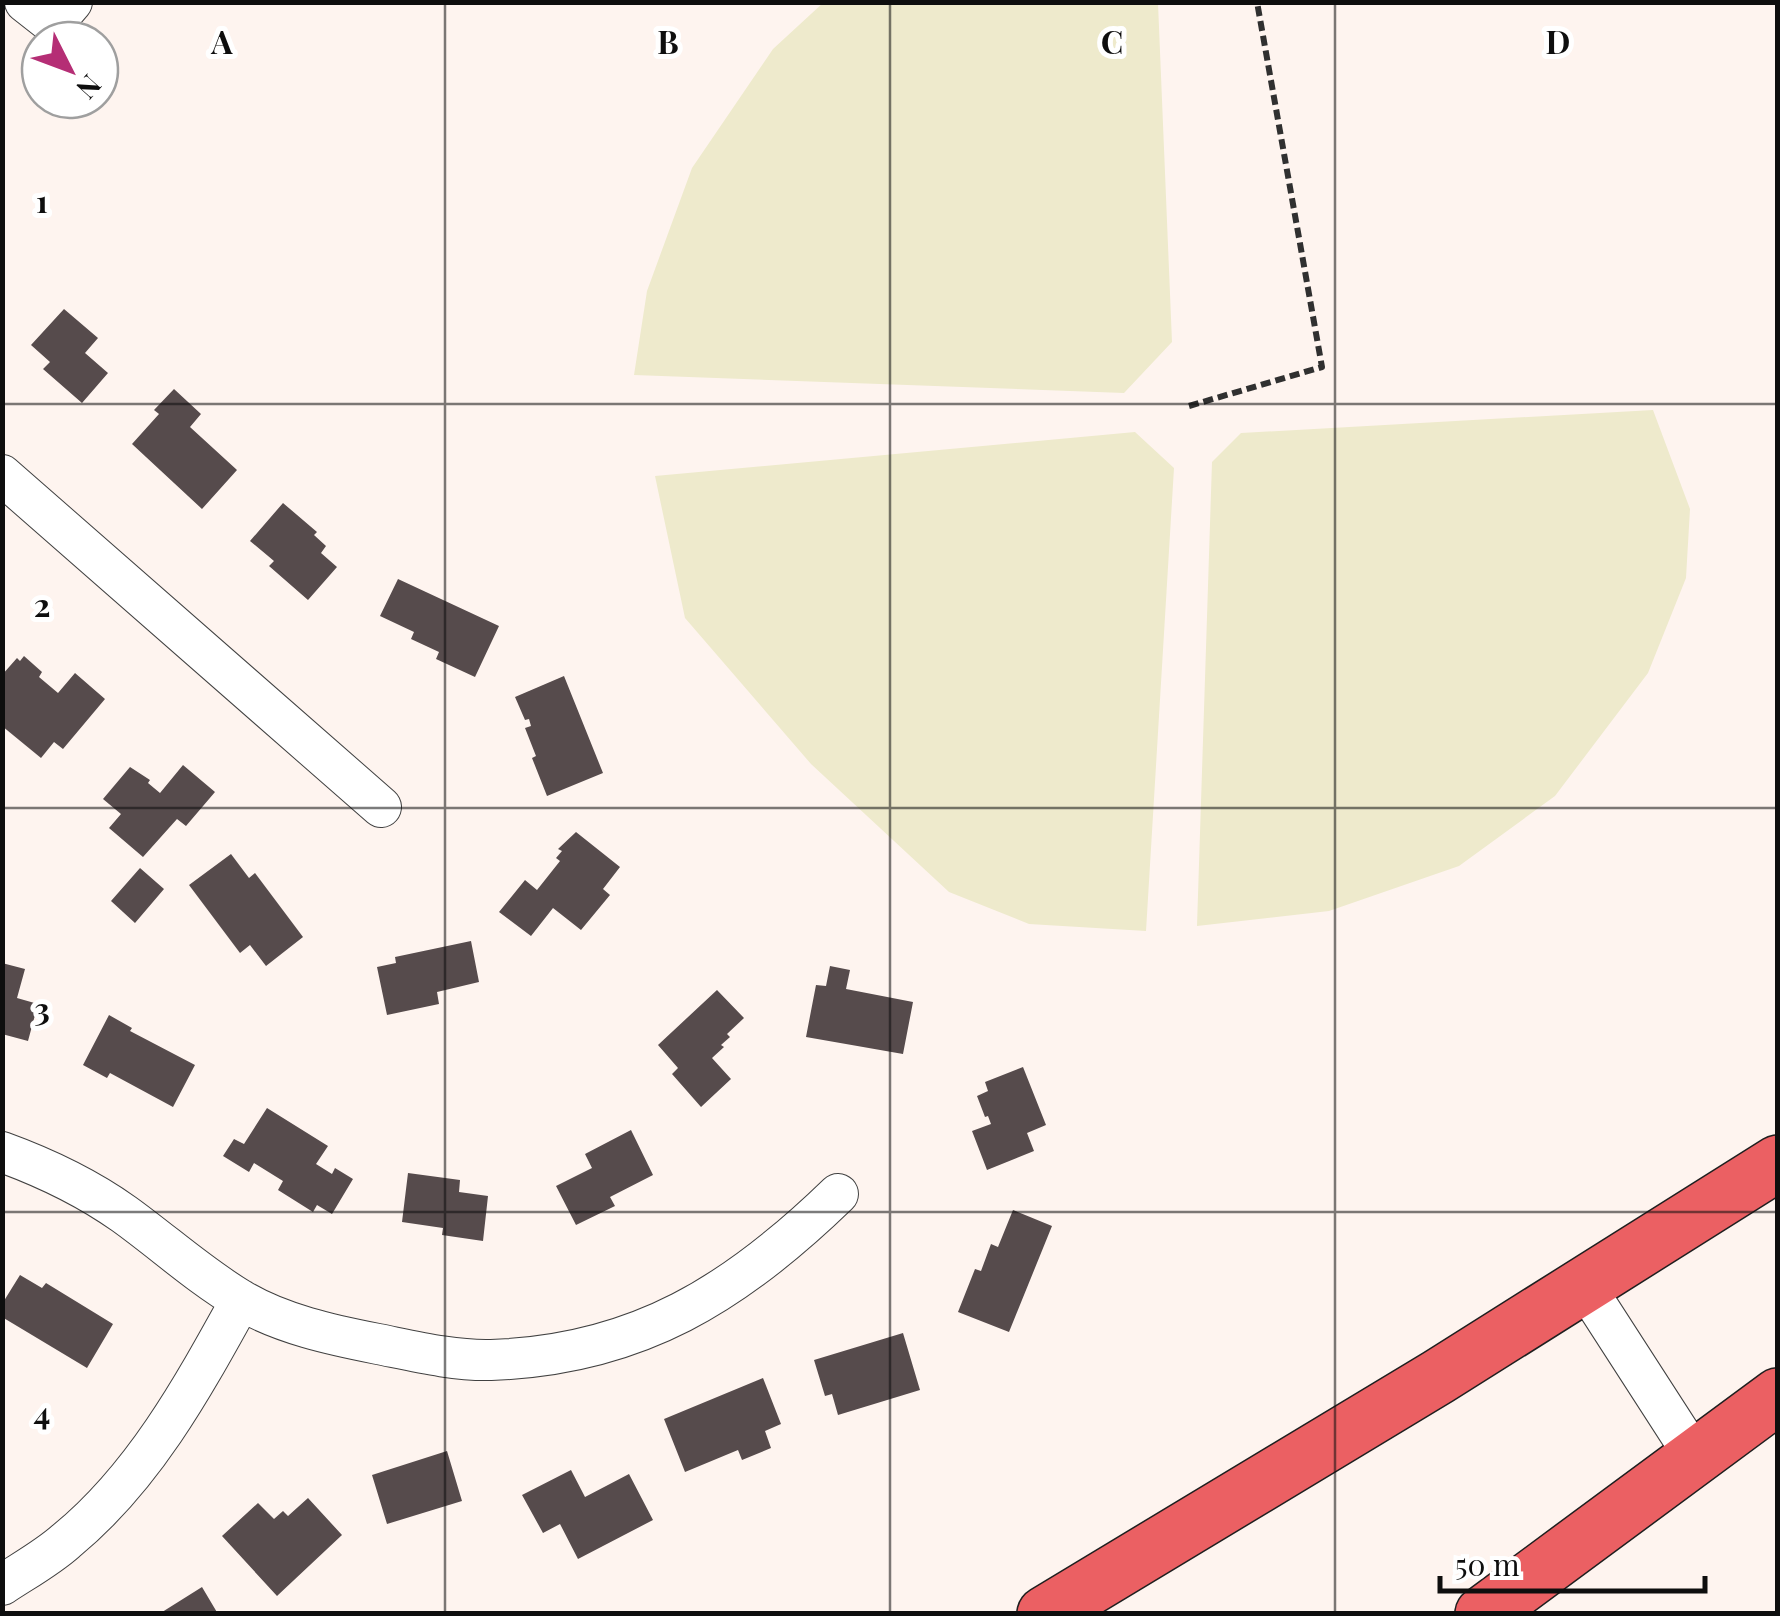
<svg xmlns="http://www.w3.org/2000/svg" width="1780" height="1616" viewBox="0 0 1780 1616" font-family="'Playfair Display',serif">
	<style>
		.pitch { fill: #eeeacc }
		.building { fill: #564b4c }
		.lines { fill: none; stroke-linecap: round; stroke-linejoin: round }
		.minor-casing { stroke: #414141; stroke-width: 42 }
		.highway-casing { stroke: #1f1f1f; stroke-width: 58 }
		.path { stroke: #303030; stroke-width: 6; stroke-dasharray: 10 5; stroke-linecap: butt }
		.minor { stroke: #fff; stroke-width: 40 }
		.highway { stroke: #eb6063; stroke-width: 55 }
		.grid { fill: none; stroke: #0e0e0e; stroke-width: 2.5; stroke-opacity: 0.55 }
		.grid-label { font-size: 32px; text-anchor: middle; font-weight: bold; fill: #0e0e0e; stroke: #fff; stroke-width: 10; stroke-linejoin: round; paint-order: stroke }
	</style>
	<rect width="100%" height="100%" fill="#fef4ef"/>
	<path class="pitch" d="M 824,2 L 1158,3 L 1172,342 L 1124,393 L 634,375 L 647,291 L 692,168 L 773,49 Z
		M 1653,410 L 1690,509 L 1686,578 L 1648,673 L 1555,796 L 1459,866 L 1329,911 L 1197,926 L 1212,462 L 1241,433 Z
		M 1135,432 L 1174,468 L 1146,931 L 1029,924 L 949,892 L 811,764 L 685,618 L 655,476 Z"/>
	<path class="building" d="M 64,309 L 98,338 L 85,353 L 108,373 L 82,403 L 43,369 L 50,362 L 31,345 Z
		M 174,389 L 201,414 L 190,427 L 237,470 L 202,509 L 132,444 L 159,414 L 154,410 Z
		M 283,503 L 317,532 L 314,535 L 326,546 L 321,553 L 337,567 L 308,600 L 269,566 L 274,561 L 250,541 Z
		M 398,579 L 499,626 L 475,677 L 436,659 L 439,652 L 411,639 L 414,632 L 380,616 Z
		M 24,656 L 42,672 L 39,677 L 58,693 L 75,673 L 105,699 L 63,749 L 54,742 L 41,758 L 2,726 L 2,675 L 17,658 L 20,661 Z
		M 564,676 L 603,773 L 547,796 L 532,758 L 536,756 L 525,728 L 531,726 L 529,719 L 525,720 L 515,697 Z
		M 183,765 L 215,792 L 186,826 L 177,819 L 143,857 L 109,828 L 121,814 L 103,799 L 130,767 L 150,780 L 148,783 L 160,793 Z
		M 576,832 L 620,867 L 603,889 L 610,895 L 581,930 L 553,908 L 531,936 L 499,912 L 525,880 L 537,890 L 560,861 L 556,858 L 562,851 L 558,849 Z
		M 231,854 L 249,878 L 255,873 L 303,937 L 266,966 L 250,945 L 240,953 L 189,885 Z
		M 140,868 L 164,889 L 135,923 L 111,901 Z
		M 471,941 L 479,982 L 437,992 L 439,1004 L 387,1015 L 377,967 L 396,963 L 395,957 Z
		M 2,963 L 25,969 L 17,998 L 38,1004 L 28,1041 L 2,1034 Z
		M 830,966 L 850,970 L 846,989 L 913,1002 L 903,1054 L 806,1037 L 816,985 L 826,986 Z
		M 717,990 L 744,1018 L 727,1034 L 730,1037 L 721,1045 L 724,1047 L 712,1058 L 731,1079 L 701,1107 L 672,1074 L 678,1068 L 658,1045 Z
		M 109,1015 L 132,1028 L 130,1031 L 195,1065 L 173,1107 L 110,1073 L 107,1078 L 83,1065 Z
		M 1023,1067 L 1046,1125 L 1027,1133 L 1034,1151 L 987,1170 L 972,1131 L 991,1124 L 988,1116 L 985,1117 L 977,1096 L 988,1091 L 985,1082 Z
		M 267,1108 L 328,1146 L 316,1164 L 332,1174 L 335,1168 L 353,1179 L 332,1214 L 317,1205 L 313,1212 L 278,1190 L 283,1181 L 254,1163 L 249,1172 L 223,1156 L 234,1139 L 244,1144 Z
		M 631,1130 L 653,1175 L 610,1197 L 615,1206 L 576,1225 L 556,1186 L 592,1168 L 585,1154 Z
		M 408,1173 L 460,1180 L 459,1192 L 488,1196 L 483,1241 L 442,1235 L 443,1228 L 402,1222 Z
		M 1013,1210 L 1052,1226 L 1009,1332 L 958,1312 L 975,1269 L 981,1271 L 991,1244 L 998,1247 Z
		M 20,1275 L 42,1288 L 46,1283 L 113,1324 L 87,1368 L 2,1317 L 2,1304 Z
		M 903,1333 L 920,1390 L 838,1415 L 832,1394 L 825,1396 L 814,1360 Z
		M 763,1378 L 781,1424 L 765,1431 L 771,1448 L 742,1460 L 738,1450 L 685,1472 L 664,1419 Z
		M 447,1451 L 462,1501 L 387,1524 L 372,1475 Z
		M 571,1470 L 585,1497 L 629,1474 L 653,1520 L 578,1559 L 560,1524 L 543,1533 L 522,1495 Z
		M 308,1498 L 342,1535 L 277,1596 L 222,1536 L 258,1503 L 274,1519 L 283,1511 L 288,1516 Z
		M 202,1587 L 218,1614 L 159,1614 Z"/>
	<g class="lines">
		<defs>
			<path id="minor" d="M 25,2 L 53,24 L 72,2
				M 2,475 L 381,807
				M 2,1152 C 46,1168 86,1187 124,1214 C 163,1242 200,1276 241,1300 C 281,1324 332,1335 378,1344 C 413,1351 454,1361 491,1360 C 638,1355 736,1293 838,1194
				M 1584,1285 L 1695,1457
				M 2,1585 C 23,1571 47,1558 66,1541 C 144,1477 193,1387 241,1300"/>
			<path id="highway" d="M 1045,1614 L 1438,1377 L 1778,1163
				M 1483,1614 L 1778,1396"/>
		</defs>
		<use href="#minor" class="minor-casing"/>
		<use href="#highway" class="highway-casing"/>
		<path class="path" d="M 1189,406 L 1322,367 L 1257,2"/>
		<use href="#minor" class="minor"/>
		<use href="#highway" class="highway"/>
	</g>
	<path class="grid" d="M 445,2 L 445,1614M 890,2 L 890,1614M 1335,2 L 1335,1614M 2,404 L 1778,404M 2,808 L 1778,808M 2,1212 L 1778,1212"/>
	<g class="grid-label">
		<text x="222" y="54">A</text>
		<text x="668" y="54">B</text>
		<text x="1112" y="54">C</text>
		<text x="1558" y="54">D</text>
		<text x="42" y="213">1</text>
		<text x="42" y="617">2</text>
		<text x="42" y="1021">3</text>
		<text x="42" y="1425">4</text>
	</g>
	<rect width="1780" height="1616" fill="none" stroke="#0e0e0e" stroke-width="10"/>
	<g transform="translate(70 70) rotate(132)"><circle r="48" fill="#ffffff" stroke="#9f9f9f" stroke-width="2.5"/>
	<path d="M0-8L18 38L0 25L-18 38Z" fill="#b52e75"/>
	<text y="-15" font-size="28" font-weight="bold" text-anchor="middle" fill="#0e0e0e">N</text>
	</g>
	<path d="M1440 1576v15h265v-15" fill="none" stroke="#0e0e0e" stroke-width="5"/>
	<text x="1455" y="1576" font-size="30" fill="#0e0e0e" stroke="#ffffff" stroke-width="8" paint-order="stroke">50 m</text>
</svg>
